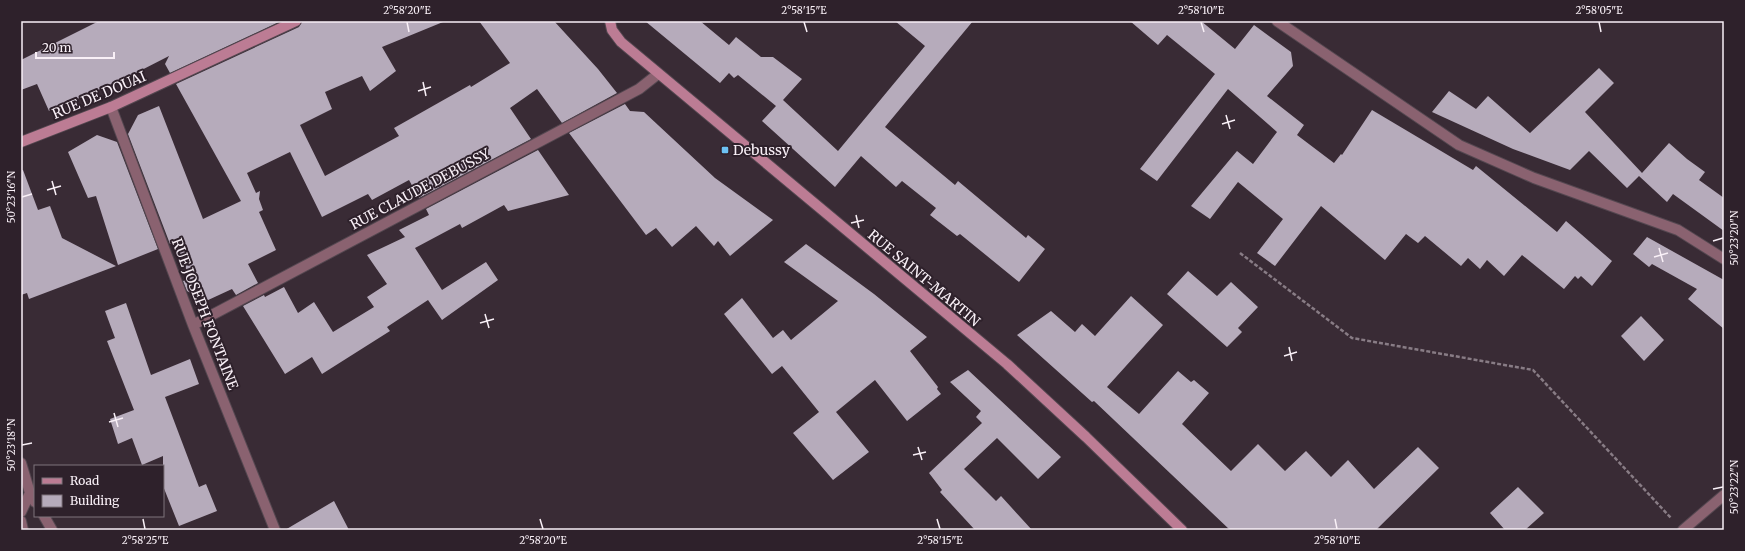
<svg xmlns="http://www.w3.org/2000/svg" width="1745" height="551" viewBox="0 0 1745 551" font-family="Merriweather,serif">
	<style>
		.building { fill: #b6abbb }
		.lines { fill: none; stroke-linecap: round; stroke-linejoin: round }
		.service-casing { stroke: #544750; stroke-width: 12 }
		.minor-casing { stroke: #544750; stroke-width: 12 }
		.secondary-casing { stroke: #544750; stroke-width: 12 }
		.path { stroke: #887c85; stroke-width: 2.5; stroke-dasharray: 4 2; stroke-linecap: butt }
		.service { stroke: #8a6270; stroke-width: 10 }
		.minor { stroke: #8a6270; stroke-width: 10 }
		.secondary { stroke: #bc7c94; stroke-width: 10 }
		.ticks { fill: none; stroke: #f9f0f7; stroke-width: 1.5 }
		.poi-dot { fill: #6dc2f3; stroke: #2e212b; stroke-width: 1.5 }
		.labels { text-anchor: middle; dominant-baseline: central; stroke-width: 4; stroke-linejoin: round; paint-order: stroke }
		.street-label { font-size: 14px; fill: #f9f0f7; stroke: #2e212b }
		.poi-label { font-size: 14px; fill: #f9f0f7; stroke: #2e212b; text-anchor: start }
		.neatline { fill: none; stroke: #f9f0f7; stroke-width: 1.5 }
		.ticks-label { font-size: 10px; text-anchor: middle; fill: #f9f0f7 }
	</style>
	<rect width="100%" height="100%" fill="#392b35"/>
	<path class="building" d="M 99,21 L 281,21 L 170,73 L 165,64 L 169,56 L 126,78 L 49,111 L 37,84 L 21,90 L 21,60 Z
		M 302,21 L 443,22 L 382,47 L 396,71 L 370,91 L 362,76 L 325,92 L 332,109 L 300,125 L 325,176 L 399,136 L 394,128 L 470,85 L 471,87 L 510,63 L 479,21 L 554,21 L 598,69 L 617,93 L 562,123 L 537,89 L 510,108 L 531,139 L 419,198 L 409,180 L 372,200 L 368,194 L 322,217 L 290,152 L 247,173 L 256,193 L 260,191 L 259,199 L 263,210 L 259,212 L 276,250 L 248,264 L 258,283 L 236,295 L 232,289 L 206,301 L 187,291 L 183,281 L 190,279 L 176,242 L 170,244 L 128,134 L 138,115 L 159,106 L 203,219 L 241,201 L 176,84 L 299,27 Z
		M 645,21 L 700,21 L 729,45 L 736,37 L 761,57 L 773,57 L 802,79 L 783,100 L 838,151 L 925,46 L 895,21 L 973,21 L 885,127 L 955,185 L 958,181 L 1026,238 L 1028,235 L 1045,249 L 1019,282 L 960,234 L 957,236 L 930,215 L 936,208 L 902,181 L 896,187 L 861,156 L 835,187 L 762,121 L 776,106 L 738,75 L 734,78 L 729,73 L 720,83 Z
		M 1130,21 L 1201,21 L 1235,49 L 1254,25 L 1291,52 L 1293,66 L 1267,96 L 1304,125 L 1297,135 L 1334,163 L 1341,154 L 1342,155 L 1372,110 L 1473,170 L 1476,166 L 1557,232 L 1566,221 L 1612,261 L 1592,286 L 1581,276 L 1578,279 L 1575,276 L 1564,289 L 1522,255 L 1504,276 L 1487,260 L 1480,269 L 1468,258 L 1461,266 L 1425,236 L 1418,243 L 1406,234 L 1385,260 L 1321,206 L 1275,266 L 1257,253 L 1283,219 L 1238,182 L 1210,219 L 1191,206 L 1237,151 L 1253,164 L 1277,132 L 1228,89 L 1157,181 L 1140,169 L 1215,74 L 1167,35 L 1158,45 Z
		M 1599,68 L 1614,83 L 1585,112 L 1642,173 L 1669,143 L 1687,159 L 1705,172 L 1699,180 L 1724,198 L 1724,231 L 1673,194 L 1667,202 L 1639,176 L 1627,188 L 1589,151 L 1570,170 L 1513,149 L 1432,112 L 1449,91 L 1476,109 L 1488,96 L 1530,133 Z
		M 625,104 L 630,111 L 644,112 L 715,178 L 773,220 L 730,256 L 718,241 L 714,246 L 696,226 L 672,247 L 656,228 L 646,235 L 569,133 Z
		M 97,135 L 117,142 L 158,249 L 118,265 L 96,196 L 88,198 L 68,152 Z
		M 538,150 L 569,195 L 508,211 L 504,205 L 462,228 L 460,224 L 415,248 L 442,290 L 486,262 L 498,280 L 442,320 L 428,300 L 387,327 L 390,331 L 322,374 L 312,357 L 285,374 L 243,306 L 264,295 L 265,297 L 284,287 L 298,313 L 314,302 L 333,332 L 374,307 L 367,297 L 387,284 L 367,255 L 405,237 L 399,230 L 429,215 L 426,209 Z
		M 21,170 L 23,170 L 38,210 L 50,206 L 62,238 L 116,266 L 29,299 L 27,293 L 21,295 Z
		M 1647,237 L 1724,280 L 1724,329 L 1688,299 L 1697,289 L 1652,264 L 1649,267 L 1633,254 Z
		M 806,244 L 874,294 L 927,337 L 910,351 L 938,387 L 937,389 L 941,394 L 907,421 L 875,380 L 836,412 L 869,452 L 833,480 L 793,433 L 819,412 L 782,366 L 772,374 L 724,314 L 742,298 L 773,338 L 783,330 L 791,340 L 838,301 L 784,262 Z
		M 1188,271 L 1217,296 L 1231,282 L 1258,307 L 1238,328 L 1242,332 L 1227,347 L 1167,294 Z
		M 1131,296 L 1163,325 L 1107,387 L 1139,414 L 1178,371 L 1191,382 L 1194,380 L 1209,393 L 1182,424 L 1231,471 L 1258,444 L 1285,471 L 1306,451 L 1331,477 L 1348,460 L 1374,489 L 1418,447 L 1439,468 L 1376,530 L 1230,530 L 1094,401 L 1092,402 L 1017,335 L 1051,311 L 1075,332 L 1082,324 L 1095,336 Z
		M 126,303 L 151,375 L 190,359 L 199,384 L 165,397 L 199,487 L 206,484 L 217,511 L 179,526 L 163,486 L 163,456 L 142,465 L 132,438 L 118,444 L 110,419 L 134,410 L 107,341 L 115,338 L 105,311 Z
		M 1641,316 L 1664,340 L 1644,361 L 1621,336 Z
		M 968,370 L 1061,457 L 1038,479 L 997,438 L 964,469 L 996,501 L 1001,496 L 1032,530 L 975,530 L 940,492 L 942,490 L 929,473 L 982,423 L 976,417 L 981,411 L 950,382 Z
		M 1518,487 L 1544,513 L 1525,530 L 1505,530 L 1490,513 Z
		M 334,501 L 349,530 L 285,530 Z"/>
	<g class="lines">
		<defs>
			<path id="service" d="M 30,493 L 35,502
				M 44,516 L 52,530
				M 1683,530 L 1724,495"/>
			<path id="minor" d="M 1277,21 L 1459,145 L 1534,178 L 1678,230 L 1724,259
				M 111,107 L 193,325 L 275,530
				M 193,325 L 639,89 L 658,74
				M 21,463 L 30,493 L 21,512
				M 21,521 L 23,530"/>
			<path id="secondary" d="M 610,21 L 612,30 L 621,42 L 1007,364 L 1086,437 L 1182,530
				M 21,142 L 111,107 L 296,21"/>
		</defs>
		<use href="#service" class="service-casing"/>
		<use href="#minor" class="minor-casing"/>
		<use href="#secondary" class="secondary-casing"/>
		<path class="path" d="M 1240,253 L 1352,338 L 1533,370 L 1671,518"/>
		<use href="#service" class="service"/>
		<use href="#minor" class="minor"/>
		<use href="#secondary" class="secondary"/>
	</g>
	<path class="ticks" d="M 407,22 L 409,32M 804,22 L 807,32M 1201,22 L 1204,32M 1599,22 L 1601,32M 423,82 L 426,96M 418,91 L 431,87M 1226,115 L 1230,129M 1222,124 L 1235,120M 52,181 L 56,195M 47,190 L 61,186M 22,197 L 32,194M 856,215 L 859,228M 851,223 L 864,220M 1713,241 L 1723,238M 1659,248 L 1663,262M 1654,257 L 1668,253M 485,314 L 489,328M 480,323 L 494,319M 1289,347 L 1292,361M 1284,356 L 1297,352M 114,413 L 118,427M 109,422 L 123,418M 22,445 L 32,443M 918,447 L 922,460M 913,455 L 926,452M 1713,489 L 1723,487M 143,519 L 145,529M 540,519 L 543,529M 937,519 L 940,529M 1335,519 L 1337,529"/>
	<rect class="poi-dot" x="721" y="146" width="8" height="8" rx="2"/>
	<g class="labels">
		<g class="street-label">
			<text transform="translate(99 95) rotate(-23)">RUE DE DOUAI</text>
			<text transform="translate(420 189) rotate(-28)">RUE CLAUDE DEBUSSY</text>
			<text transform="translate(924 278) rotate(40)">RUE SAINT-MARTIN</text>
			<text transform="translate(205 314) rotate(69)">RUE JOSEPH FONTAINE</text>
		</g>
		<g class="poi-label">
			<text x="733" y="150">Debussy</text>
		</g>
	</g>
	<rect width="1745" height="551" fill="none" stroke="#2e212b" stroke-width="44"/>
	<rect x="34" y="465" width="130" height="52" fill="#2e212b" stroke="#7f747d"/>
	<rect x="42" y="478" width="20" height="6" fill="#bc7c94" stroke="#7f747d"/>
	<text x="70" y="485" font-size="12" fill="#f9f0f7">Road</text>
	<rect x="42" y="495" width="20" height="12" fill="#b6abbb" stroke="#7f747d"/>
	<text x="70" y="505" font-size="12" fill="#f9f0f7">Building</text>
	<path d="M36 52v6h78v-6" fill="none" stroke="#f9f0f7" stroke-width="2"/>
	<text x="42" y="52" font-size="12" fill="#f9f0f7" stroke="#2e212b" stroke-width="3" paint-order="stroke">20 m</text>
	<rect x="22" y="22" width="1701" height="507" class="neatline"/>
	<g class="ticks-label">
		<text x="407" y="14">2°58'20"E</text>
		<text x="804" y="14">2°58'15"E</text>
		<text x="1201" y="14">2°58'10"E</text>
		<text x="1599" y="14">2°58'05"E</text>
		<text transform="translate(11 197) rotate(-90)" y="4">50°23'16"N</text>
		<text transform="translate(1734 238) rotate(-90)" y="4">50°23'20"N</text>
		<text transform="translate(11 445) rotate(-90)" y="4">50°23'18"N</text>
		<text transform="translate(1734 487) rotate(-90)" y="4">50°23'22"N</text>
		<text x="145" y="544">2°58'25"E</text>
		<text x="543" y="544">2°58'20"E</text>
		<text x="940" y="544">2°58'15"E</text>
		<text x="1337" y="544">2°58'10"E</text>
	</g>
</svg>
